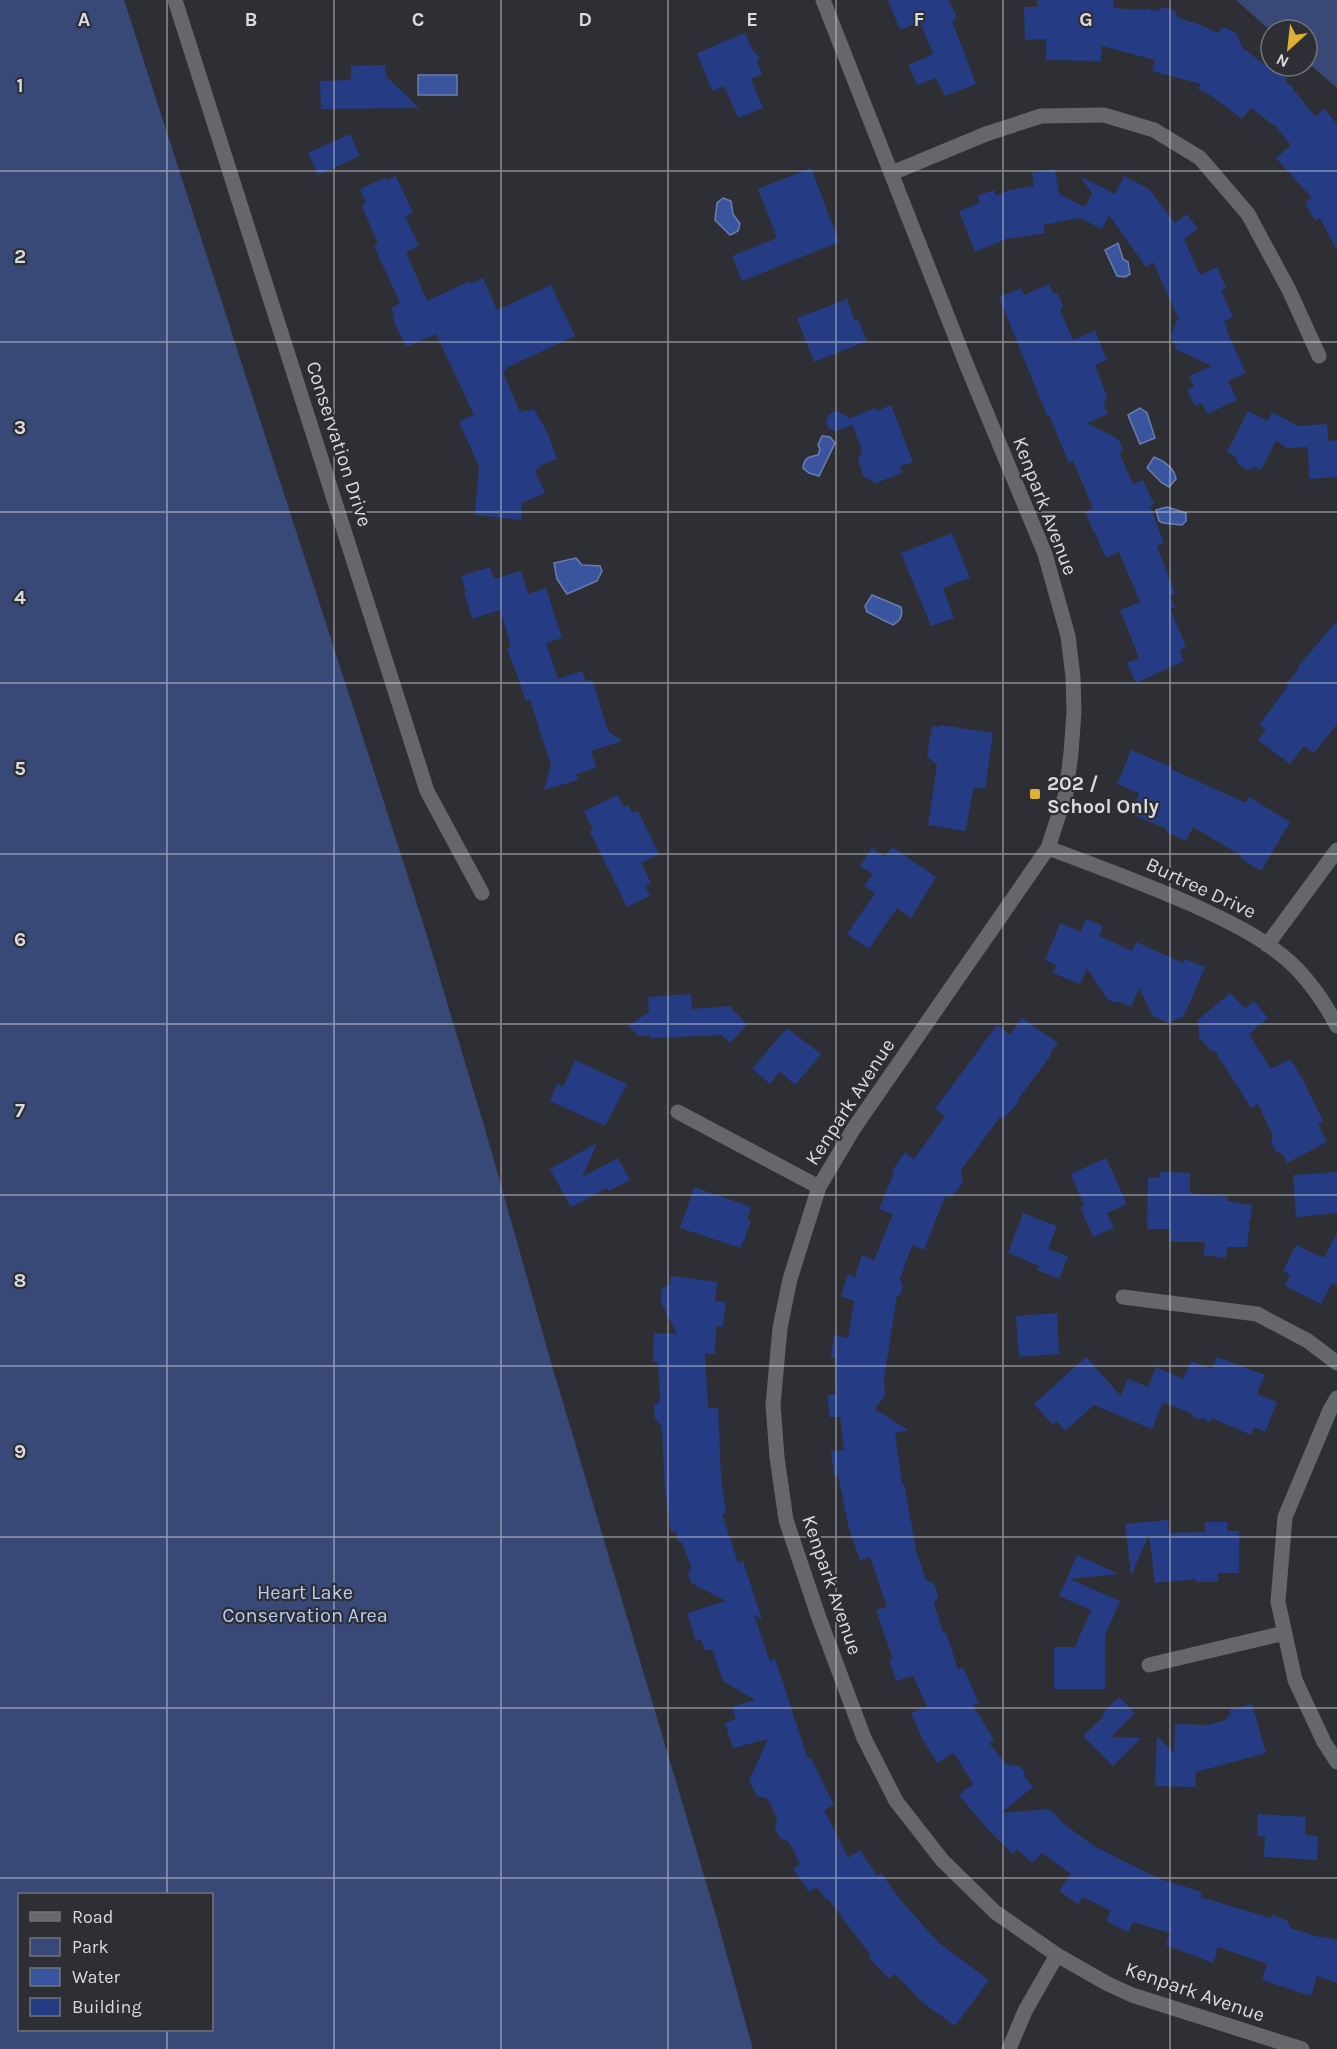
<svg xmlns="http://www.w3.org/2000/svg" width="1337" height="2049" viewBox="0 0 1337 2049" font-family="Karla,sans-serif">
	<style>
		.green { fill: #384977; fill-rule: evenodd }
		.water { fill: #3a549e; stroke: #6a7cb1; stroke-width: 1.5 }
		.building { fill: #253c84 }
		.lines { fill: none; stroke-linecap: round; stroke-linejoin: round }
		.minor { stroke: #66676a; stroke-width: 15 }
		.grid { fill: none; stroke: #d9dbde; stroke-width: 1.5; stroke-opacity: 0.55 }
		.poi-dot { fill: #dfb133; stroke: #2d2f35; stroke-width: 2 }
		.labels { text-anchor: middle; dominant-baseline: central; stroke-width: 4.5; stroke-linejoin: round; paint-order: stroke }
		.street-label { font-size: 20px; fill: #d9dbde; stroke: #2d2f35 }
		.poi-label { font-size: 20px; font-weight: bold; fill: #d9dbde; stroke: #2d2f35; text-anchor: start }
		.park-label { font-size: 20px; fill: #baccf6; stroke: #2d2f35 }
		.grid-label { font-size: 20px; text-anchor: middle; font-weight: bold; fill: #d9dbde; stroke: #2d2f35; stroke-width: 4.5; stroke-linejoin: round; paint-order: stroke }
	</style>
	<rect width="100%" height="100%" fill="#2d2f35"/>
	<path class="green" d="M 0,0 L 124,0 L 425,929 L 485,1129 L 553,1369 L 714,1909 L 753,2049 L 0,2049 ZM 20,1894 L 212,1894 L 212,2030 L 20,2030 Z
		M 1236,0 L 1337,0 L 1337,88 L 1307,62 L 1307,30 L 1271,31 Z"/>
	<path class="water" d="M 418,75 L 457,75 L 457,95 L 418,95 Z
		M 723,198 L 731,201 L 733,214 L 740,224 L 738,231 L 730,235 L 715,220 L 717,203 Z
		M 1118,243 L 1123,259 L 1128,262 L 1130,274 L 1125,277 L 1117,276 L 1105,250 Z
		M 1140,408 L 1147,413 L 1155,438 L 1140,444 L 1128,415 Z
		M 822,436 L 830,437 L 835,443 L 819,476 L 809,473 L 803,468 C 804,457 809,457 818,455 L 820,449 L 818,445 Z
		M 1154,457 C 1164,461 1174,467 1176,479 L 1169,487 L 1162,483 L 1147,468 Z
		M 1167,507 L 1186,513 L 1186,521 L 1182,525 L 1163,523 L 1159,521 L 1156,510 Z
		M 576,558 L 582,565 L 600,566 L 602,571 L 597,581 L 567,594 L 557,579 L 554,563 Z
		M 872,595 L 901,607 C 903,616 901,620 893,625 L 867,612 L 865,606 Z"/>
	<path class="building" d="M 888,0 L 949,0 L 957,18 L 952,21 L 976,84 L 945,96 L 936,78 L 917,85 L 908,65 L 933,54 L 920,22 L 900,30 Z
		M 1037,0 L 1114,0 L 1113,8 L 1145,10 L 1146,8 L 1158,11 L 1163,7 L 1174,10 L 1179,18 L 1201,25 L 1218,33 L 1221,28 L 1223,29 L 1224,27 L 1236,33 L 1242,47 L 1266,66 L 1277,66 L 1286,73 L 1286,82 L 1294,88 L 1293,89 L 1315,116 L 1324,109 L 1337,124 L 1337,251 L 1320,218 L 1315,221 L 1305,202 L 1312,198 L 1276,158 L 1291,145 L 1276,127 L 1251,108 L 1242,119 L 1210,95 L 1198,89 L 1201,84 L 1152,71 L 1155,60 L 1102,46 L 1101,61 L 1046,60 L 1046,39 L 1025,40 L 1024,7 L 1037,7 Z
		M 745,33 L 753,51 L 760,57 L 757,62 L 762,74 L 751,79 L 763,108 L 738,118 L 724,86 L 712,91 L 697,53 Z
		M 385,65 L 386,76 L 419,108 L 321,109 L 320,81 L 351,80 L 351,66 Z
		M 350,134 L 360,156 L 318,175 L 308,153 Z
		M 811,168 L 839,242 L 742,281 L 732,256 L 777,238 L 758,189 Z
		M 1055,169 L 1059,194 L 1085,207 L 1092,193 L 1080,176 L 1115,194 L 1124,176 L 1149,189 L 1175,223 L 1187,214 L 1198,229 L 1184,239 L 1200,275 L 1217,267 L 1226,288 L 1221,290 L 1233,317 L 1224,321 L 1228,328 L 1226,329 L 1246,373 L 1228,381 L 1237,400 L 1207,414 L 1202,403 L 1195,406 L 1187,390 L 1194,387 L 1189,376 L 1212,366 L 1177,350 L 1171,336 L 1178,318 L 1153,262 L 1146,267 L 1109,215 L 1102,229 L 1080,218 L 1043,225 L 1045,233 L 1006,239 L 975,252 L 959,211 L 980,203 L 977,196 L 994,190 L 996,196 L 1009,190 L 1034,186 L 1032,173 Z
		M 396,176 L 413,213 L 405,216 L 419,246 L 406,252 L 427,301 L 470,281 L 471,284 L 483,278 L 497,310 L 551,285 L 575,336 L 506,368 L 507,370 L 503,372 L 520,412 L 534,409 L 548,434 L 557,459 L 539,466 L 540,468 L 535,470 L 545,493 L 522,503 L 521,520 L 475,515 L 479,466 L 460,424 L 460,421 L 474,415 L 436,334 L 406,347 L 392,317 L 395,316 L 391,308 L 400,303 L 374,246 L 378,244 L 362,206 L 366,203 L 360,189 L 385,178 L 386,180 Z
		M 1049,284 L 1053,293 L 1058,294 L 1063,306 L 1060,310 L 1073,340 L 1095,331 L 1107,360 L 1095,365 L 1107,397 L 1104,405 L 1108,414 L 1087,423 L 1118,439 L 1123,449 L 1120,454 L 1133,484 L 1143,480 L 1154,504 L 1150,506 L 1164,543 L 1157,546 L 1175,594 L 1170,596 L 1175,607 L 1170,609 L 1186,647 L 1179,650 L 1184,661 L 1136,683 L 1127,663 L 1139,658 L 1120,610 L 1140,602 L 1119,552 L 1106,558 L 1095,533 L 1094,533 L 1085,512 L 1093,508 L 1073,461 L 1069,463 L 1049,415 L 1047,416 L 999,297 L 1021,288 L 1024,295 Z
		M 847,299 L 855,321 L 858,320 L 867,341 L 814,362 L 797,318 Z
		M 891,405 L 913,462 L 900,466 L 902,473 L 876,483 L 864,477 L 858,460 L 862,451 L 853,425 L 836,431 L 829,429 L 826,422 L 829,414 L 837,411 L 850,418 L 876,408 L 877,411 Z
		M 1248,411 L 1268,421 L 1272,412 L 1298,426 L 1327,424 L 1328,441 L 1337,440 L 1337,477 L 1309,479 L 1308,447 L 1287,448 L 1276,441 L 1261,470 L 1255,467 L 1248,470 L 1238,464 L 1235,456 L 1227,452 Z
		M 952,533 L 970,578 L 943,588 L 954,618 L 931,626 L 901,553 Z
		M 490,567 L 494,579 L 521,571 L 528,594 L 546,588 L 562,638 L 546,643 L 558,679 L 582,671 L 586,681 L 592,680 L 608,731 L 622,741 L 591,751 L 596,768 L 576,774 L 578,780 L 544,790 L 551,765 L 530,700 L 526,702 L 514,666 L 513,666 L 507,648 L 511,646 L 500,610 L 472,619 L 464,592 L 466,591 L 461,576 Z
		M 1337,621 L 1337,724 L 1314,753 L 1304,746 L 1290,764 L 1258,740 L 1266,730 L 1259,725 L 1288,686 L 1286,684 L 1299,669 L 1297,668 Z
		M 940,725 L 993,733 L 985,789 L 974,787 L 965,831 L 928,825 L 937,765 L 927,756 L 932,726 L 939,727 Z
		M 1131,750 L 1172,767 L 1171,769 L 1246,803 L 1249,797 L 1290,822 L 1261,871 L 1240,858 L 1242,856 L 1193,827 L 1186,841 L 1166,832 L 1167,829 L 1131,814 L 1139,793 L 1117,784 Z
		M 618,795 L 624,807 L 628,805 L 632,813 L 638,811 L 659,854 L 641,863 L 651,883 L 645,886 L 650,896 L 627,907 L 590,832 L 593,830 L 584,811 Z
		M 892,847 L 936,877 L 911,918 L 897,908 L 869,949 L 847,934 L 875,893 L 864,886 L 873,874 L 860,866 L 872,848 L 885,857 Z
		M 1086,919 L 1103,926 L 1099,936 L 1132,951 L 1136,942 L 1183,963 L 1185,959 L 1205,967 L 1184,1016 L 1168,1023 L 1153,1016 L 1139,988 L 1131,1007 L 1118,1001 L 1115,1003 L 1107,999 L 1087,968 L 1080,984 L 1053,973 L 1056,965 L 1045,960 L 1060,923 L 1081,932 Z
		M 1230,993 L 1245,1008 L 1254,1001 L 1268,1018 L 1249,1034 L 1271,1069 L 1290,1059 L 1302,1078 L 1323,1121 L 1318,1124 L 1327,1142 L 1287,1163 L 1282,1153 L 1276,1152 L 1271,1142 L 1273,1136 L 1258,1104 L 1251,1108 L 1215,1051 L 1210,1050 L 1199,1038 L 1198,1020 Z
		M 691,994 L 692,1009 L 730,1006 L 747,1025 L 730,1043 L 722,1035 L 650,1038 L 650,1035 L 639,1036 L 628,1026 L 649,1012 L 648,997 Z
		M 1022,1018 L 1058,1043 L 1050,1053 L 1052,1054 L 1019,1098 L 1017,1104 L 1003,1119 L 1000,1117 L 961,1170 L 963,1182 L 953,1196 L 945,1197 L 924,1250 L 912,1245 L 900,1279 L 903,1286 L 900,1295 L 897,1296 L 884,1378 L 885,1395 L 875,1409 L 908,1430 L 895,1433 L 902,1484 L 904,1483 L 916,1550 L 926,1580 L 934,1584 L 938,1596 L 934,1604 L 943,1633 L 946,1632 L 958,1670 L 963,1667 L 979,1703 L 973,1705 L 994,1740 L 989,1743 L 1006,1764 L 1019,1766 L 1025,1772 L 1024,1776 L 1033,1787 L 1001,1813 L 1050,1809 L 1064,1824 L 1094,1846 L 1160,1879 L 1202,1892 L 1200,1897 L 1271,1918 L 1272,1915 L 1288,1921 L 1290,1928 L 1322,1938 L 1322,1936 L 1337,1940 L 1337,1983 L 1317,1976 L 1311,1996 L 1262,1980 L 1267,1964 L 1218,1947 L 1213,1963 L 1166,1945 L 1170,1933 L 1133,1922 L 1128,1932 L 1106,1921 L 1111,1911 L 1083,1897 L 1078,1904 L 1059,1891 L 1071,1874 L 1042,1853 L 1032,1863 L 1017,1849 L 1013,1854 L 991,1833 L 959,1795 L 973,1784 L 954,1753 L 937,1763 L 922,1738 L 911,1713 L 927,1706 L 913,1676 L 896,1681 L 889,1660 L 893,1659 L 876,1610 L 887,1607 L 870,1557 L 860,1560 L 849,1529 L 838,1475 L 834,1476 L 831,1451 L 844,1450 L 840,1417 L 829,1417 L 828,1395 L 836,1394 L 835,1358 L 831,1357 L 834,1335 L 848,1338 L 854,1301 L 841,1296 L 848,1274 L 855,1277 L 862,1255 L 874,1260 L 893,1214 L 879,1209 L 894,1173 L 892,1171 L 905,1152 L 914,1159 L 945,1116 L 935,1109 L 997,1025 L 1010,1035 Z
		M 787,1028 L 821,1054 L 795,1085 L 780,1071 L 770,1084 L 752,1069 Z
		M 575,1060 L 627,1084 L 605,1126 L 550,1101 L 557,1084 L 563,1087 Z
		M 597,1143 L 582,1177 L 618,1158 L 630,1180 L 609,1191 L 607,1188 L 571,1207 L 550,1169 Z
		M 1106,1158 L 1127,1204 L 1107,1213 L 1114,1228 L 1093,1237 L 1080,1207 L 1084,1206 L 1071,1174 Z
		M 1160,1172 L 1190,1173 L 1190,1193 L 1228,1197 L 1227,1201 L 1252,1205 L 1250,1221 L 1246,1221 L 1250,1223 L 1247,1247 L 1227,1247 L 1226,1258 L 1203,1255 L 1205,1242 L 1169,1242 L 1169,1229 L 1147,1229 L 1148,1177 L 1160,1178 Z
		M 1337,1172 L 1337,1213 L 1296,1217 L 1293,1175 Z
		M 694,1187 L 751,1207 L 747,1220 L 751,1221 L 741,1248 L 680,1228 Z
		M 1023,1213 L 1057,1226 L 1048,1249 L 1068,1256 L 1059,1279 L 1037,1270 L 1039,1266 L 1008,1253 Z
		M 1337,1233 L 1337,1286 L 1332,1283 L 1321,1304 L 1285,1286 L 1290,1275 L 1283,1271 L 1296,1245 L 1324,1258 Z
		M 671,1276 L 717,1282 L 715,1301 L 726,1302 L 723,1327 L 716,1326 L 715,1354 L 705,1354 L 708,1408 L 718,1408 L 721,1478 L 726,1513 L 722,1514 L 738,1563 L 743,1561 L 752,1589 L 762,1619 L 754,1615 L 770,1661 L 775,1659 L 808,1759 L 811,1758 L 834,1805 L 824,1810 L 848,1858 L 860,1850 L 877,1876 L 881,1873 L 902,1902 L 939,1943 L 989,1980 L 955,2026 L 922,2002 L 895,1974 L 889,1979 L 869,1958 L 871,1956 L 828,1899 L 826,1900 L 817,1887 L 809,1892 L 793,1869 L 800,1864 L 789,1842 L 780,1838 L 775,1828 L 777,1819 L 768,1799 L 757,1796 L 749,1781 L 768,1739 L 733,1748 L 725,1723 L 736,1719 L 732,1707 L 755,1700 L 723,1681 L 712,1649 L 705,1651 L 701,1639 L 696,1641 L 687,1613 L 726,1601 L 691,1583 L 688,1574 L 691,1567 L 682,1542 L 678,1542 L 676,1531 L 671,1532 L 665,1491 L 662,1426 L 655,1419 L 654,1406 L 660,1401 L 658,1362 L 653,1362 L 654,1333 L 677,1334 L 661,1302 L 662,1289 L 670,1284 Z
		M 1057,1313 L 1059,1354 L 1019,1357 L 1016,1316 Z
		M 1086,1357 L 1121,1396 L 1128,1379 L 1148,1387 L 1156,1367 L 1183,1379 L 1191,1361 L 1212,1369 L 1217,1357 L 1265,1375 L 1257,1394 L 1277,1402 L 1265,1432 L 1254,1427 L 1251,1435 L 1212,1418 L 1210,1422 L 1202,1418 L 1200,1420 L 1192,1416 L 1190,1413 L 1163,1402 L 1152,1429 L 1094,1405 L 1065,1431 L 1057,1421 L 1053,1425 L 1034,1404 Z
		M 1168,1520 L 1169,1533 L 1205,1532 L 1205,1522 L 1227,1522 L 1227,1531 L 1239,1531 L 1239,1573 L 1218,1573 L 1218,1582 L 1196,1582 L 1196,1579 L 1155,1583 L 1149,1534 L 1131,1576 L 1125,1524 Z
		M 1077,1555 L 1119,1574 L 1070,1579 L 1120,1601 L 1105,1636 L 1105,1689 L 1054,1689 L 1054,1647 L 1075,1647 L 1091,1610 L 1059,1596 Z
		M 1119,1697 L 1135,1713 L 1111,1737 L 1141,1738 L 1113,1766 L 1083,1736 L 1104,1716 L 1102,1714 Z
		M 1252,1704 L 1266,1753 L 1196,1772 L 1195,1787 L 1155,1786 L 1157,1736 L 1174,1754 L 1175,1724 L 1206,1725 L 1227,1720 L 1226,1717 L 1231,1716 L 1229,1710 Z
		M 1258,1814 L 1306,1817 L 1305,1835 L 1318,1836 L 1317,1860 L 1264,1857 L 1265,1837 L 1257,1836 Z"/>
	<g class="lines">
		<path class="minor" d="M 175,0 L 427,791 L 482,893
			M 823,0 L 967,366 L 1045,554 L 1068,636 L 1073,677 L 1074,712 L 1071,753 L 1066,793 L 1048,848 L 854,1128 L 819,1187 L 790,1279 L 780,1328 L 773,1405 L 777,1457 L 786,1520 L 819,1618 L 864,1738 L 896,1801 L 942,1860 L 995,1912 L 1057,1955 L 1106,1983 L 1132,1995 L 1302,2049
			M 892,173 L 986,134 L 1041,116 L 1104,115 L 1154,130 L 1200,158 L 1248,214 L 1289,290 L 1319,356
			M 1048,848 C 1097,866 1145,884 1193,905 C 1230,922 1269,940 1298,970 C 1314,987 1326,1005 1337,1026
			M 1267,945 L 1337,850
			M 678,1112 L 819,1187
			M 1123,1297 L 1257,1314 L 1308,1341 L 1337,1363
			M 1337,1398 L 1330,1410 L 1285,1517 L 1278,1602 L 1295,1680 L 1324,1742 L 1337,1762
			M 1149,1665 L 1285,1633
			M 1009,2049 L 1025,2011 L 1057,1955"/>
	</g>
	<path class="grid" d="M 167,0 L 167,1894M 334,0 L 334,2049M 501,0 L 501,2049M 668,0 L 668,2049M 836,0 L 836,2049M 1003,0 L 1003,2049M 1170,0 L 1170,2049M 0,171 L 1337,171M 0,342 L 1337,342M 0,512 L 1337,512M 0,683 L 1337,683M 0,854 L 1337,854M 0,1024 L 1337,1024M 0,1195 L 1337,1195M 0,1366 L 1337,1366M 0,1537 L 1337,1537M 0,1708 L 1337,1708M 0,1878 L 1337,1878M 167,2030 L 167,2049"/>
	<rect class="poi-dot" x="1029" y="788" width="12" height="12" rx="3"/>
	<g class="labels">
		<g class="street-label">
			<text transform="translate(339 444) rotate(72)">Conservation Drive</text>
			<text transform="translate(1045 506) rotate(69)">Kenpark Avenue</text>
			<text transform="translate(1201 888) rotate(25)">Burtree Drive</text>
			<text transform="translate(850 1102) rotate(-57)">Kenpark Avenue</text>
			<text transform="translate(832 1585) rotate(71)">Kenpark Avenue</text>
			<text transform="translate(1195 1992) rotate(19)">Kenpark Avenue</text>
		</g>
		<g class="poi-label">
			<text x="1047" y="783">202 /<tspan x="1047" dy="23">School Only</tspan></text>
		</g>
		<g class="park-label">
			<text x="305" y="1592">Heart Lake<tspan x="305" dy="23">Conservation Area</tspan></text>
		</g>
	</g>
	<g class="grid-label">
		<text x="84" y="26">A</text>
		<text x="251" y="26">B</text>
		<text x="418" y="26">C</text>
		<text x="585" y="26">D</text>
		<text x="752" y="26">E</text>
		<text x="919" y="26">F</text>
		<text x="1086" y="26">G</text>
		<text x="20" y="92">1</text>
		<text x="20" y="263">2</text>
		<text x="20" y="434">3</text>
		<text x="20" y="604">4</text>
		<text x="20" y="775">5</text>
		<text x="20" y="946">6</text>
		<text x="20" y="1117">7</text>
		<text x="20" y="1287">8</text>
		<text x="20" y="1458">9</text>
	</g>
	<rect x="18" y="1893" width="195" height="138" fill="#2d2f35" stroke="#727479" stroke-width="1.5"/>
	<rect x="30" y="1912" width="30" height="9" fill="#66676a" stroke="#727479" stroke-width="1.5"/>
	<text x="72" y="1923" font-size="18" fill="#d9dbde">Road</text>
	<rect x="30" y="1938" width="30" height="18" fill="#384977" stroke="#727479" stroke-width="1.5"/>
	<text x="72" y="1953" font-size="18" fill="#d9dbde">Park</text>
	<rect x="30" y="1968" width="30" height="18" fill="#3a549e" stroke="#727479" stroke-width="1.5"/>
	<text x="72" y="1983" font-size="18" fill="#d9dbde">Water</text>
	<rect x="30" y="1998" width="30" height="18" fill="#253c84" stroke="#727479" stroke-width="1.5"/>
	<text x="72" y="2013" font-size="18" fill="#d9dbde">Building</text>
	<g transform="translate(1289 48) rotate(207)"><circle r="28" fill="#2d2f35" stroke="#727479" stroke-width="1.5"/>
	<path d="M0-4.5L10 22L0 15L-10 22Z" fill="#dfb133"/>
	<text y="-9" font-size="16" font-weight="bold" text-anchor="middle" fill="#d9dbde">N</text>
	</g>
</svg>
